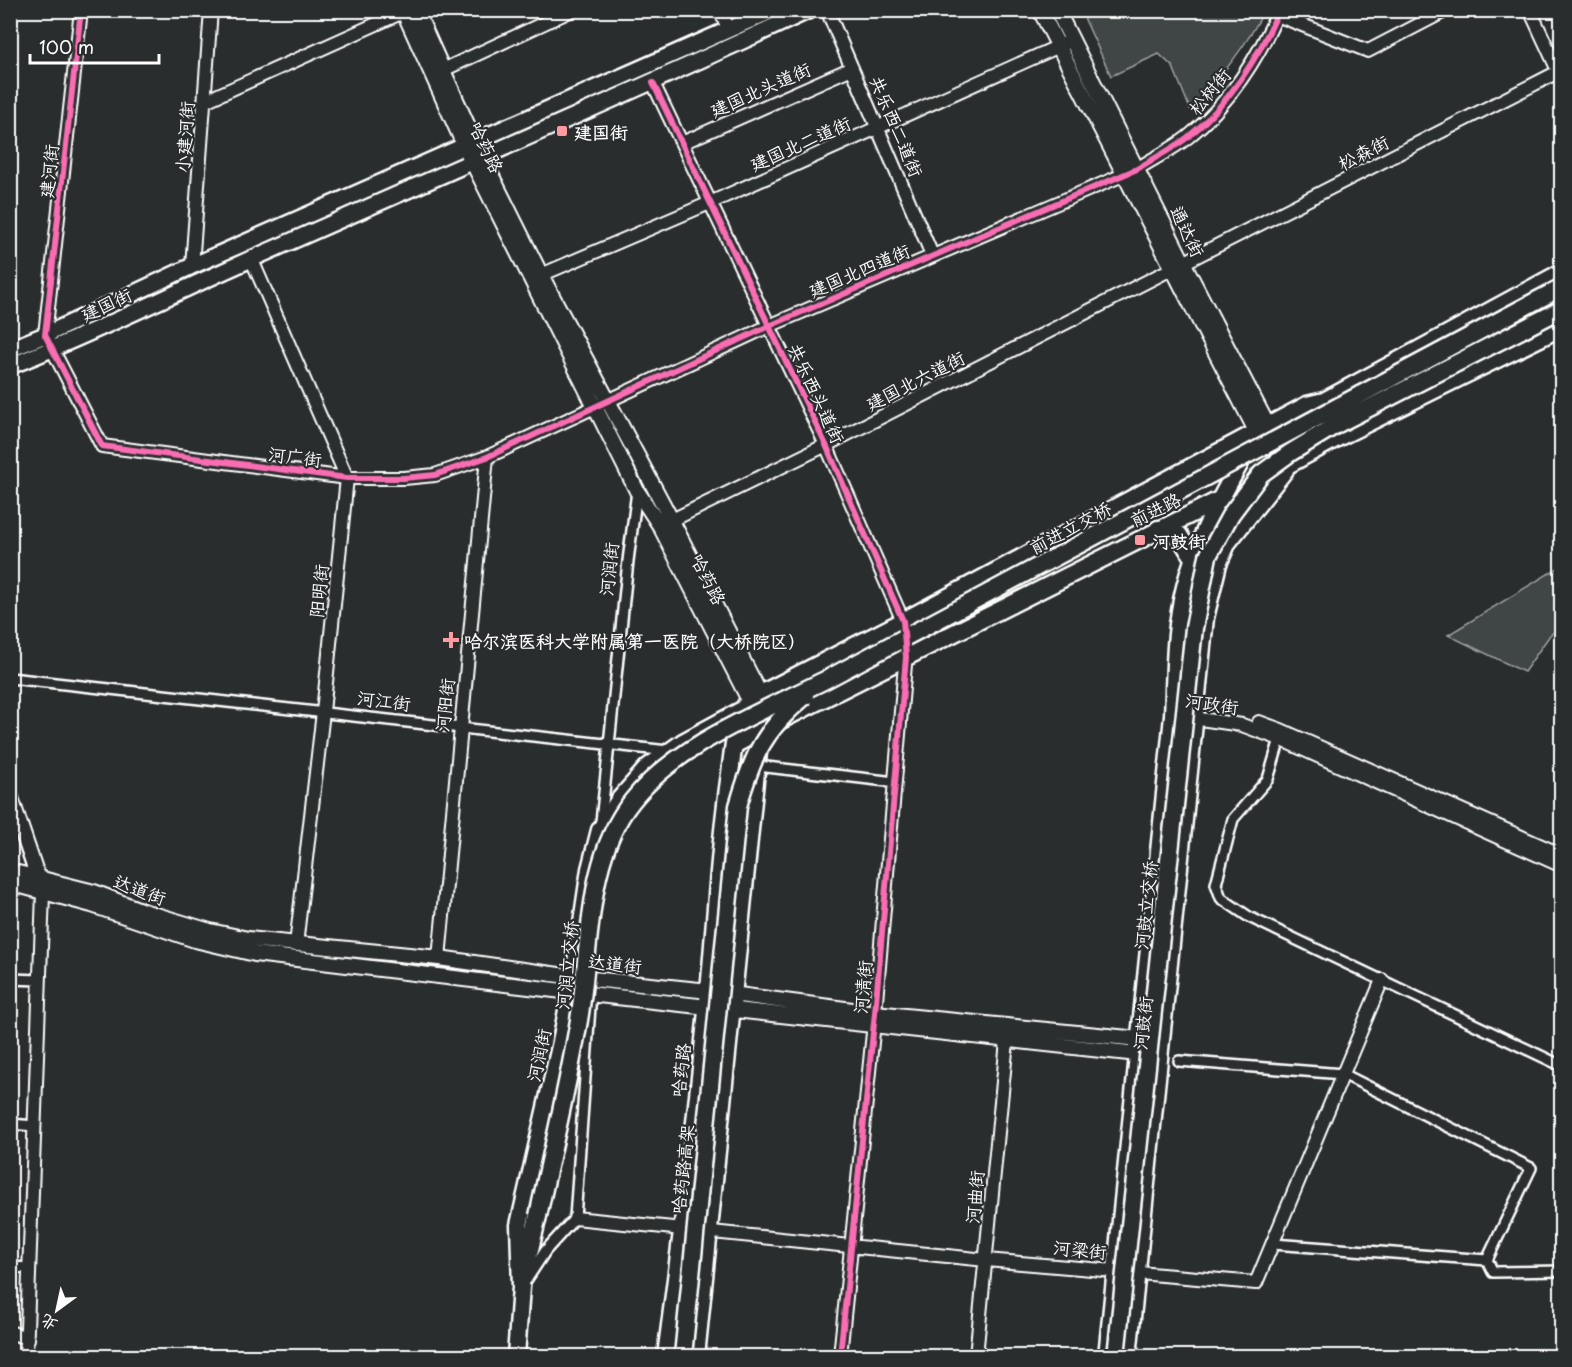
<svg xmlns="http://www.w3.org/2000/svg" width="1572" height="1367" viewBox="0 0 1572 1367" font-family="'Playpen Sans','LXGW WenKai TC',sans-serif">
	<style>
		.green { fill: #414445; stroke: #a0a2a2; stroke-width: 1.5 }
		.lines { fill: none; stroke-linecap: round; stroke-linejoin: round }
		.minor-casing { stroke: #fff; stroke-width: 14 }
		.tertiary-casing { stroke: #fff; stroke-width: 16 }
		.secondary-casing { stroke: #fff; stroke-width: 18 }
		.primary-casing { stroke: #fff; stroke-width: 20 }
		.trunk-casing { stroke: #fff; stroke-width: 21 }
		.minor { stroke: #2a2d2e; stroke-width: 9 }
		.tertiary { stroke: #2a2d2e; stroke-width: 12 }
		.secondary { stroke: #2a2d2e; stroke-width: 14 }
		.primary { stroke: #2a2d2e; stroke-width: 15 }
		.trunk { stroke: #2a2d2e; stroke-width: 16 }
		.trunk-bridge-casing { stroke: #fff; stroke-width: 21; stroke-linecap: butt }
		.trunk-bridge { stroke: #2a2d2e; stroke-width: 16 }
		.cycleway-casing { stroke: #2a2d2e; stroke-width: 10 }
		.cycleway { stroke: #f96db3; stroke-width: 6 }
		.poi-dot { fill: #ff9aa2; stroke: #2a2d2e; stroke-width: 2 }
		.labels { text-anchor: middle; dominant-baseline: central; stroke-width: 4.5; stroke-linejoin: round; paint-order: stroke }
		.street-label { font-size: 18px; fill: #fff; stroke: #2a2d2e }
		.poi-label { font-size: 18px; font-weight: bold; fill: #fff; stroke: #2a2d2e; text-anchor: start }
	</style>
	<rect width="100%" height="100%" fill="#2a2d2e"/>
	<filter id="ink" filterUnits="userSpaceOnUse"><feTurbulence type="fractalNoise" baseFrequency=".0167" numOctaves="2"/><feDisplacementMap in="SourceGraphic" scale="12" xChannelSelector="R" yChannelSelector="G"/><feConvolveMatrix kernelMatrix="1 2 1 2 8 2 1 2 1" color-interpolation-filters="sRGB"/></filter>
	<g filter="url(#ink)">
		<path class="green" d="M 1081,11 L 1264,11 C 1245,48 1220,79 1190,109 L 1173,67 L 1159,54 L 1111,76 Z
			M 1561,566 L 1561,626 L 1550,635 L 1524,672 L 1448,635 Z"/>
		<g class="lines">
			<defs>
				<path id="minor" d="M 10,678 L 668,751
					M 1280,739 L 1268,779 L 1233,819 L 1216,884 L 1221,898 L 1249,917 L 1562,1066
					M 758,766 L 895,782
					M 601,822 L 628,561 L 637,491
					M 10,979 L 40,980
					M 1179,1061 L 1343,1074 L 1531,1168 L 1487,1260
					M 10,1124 L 35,1126
					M 1273,1244 L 1487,1260 L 1493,1272 L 1562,1271
					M 10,1267 L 30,1268
					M 523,1285 L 546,1250 L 575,1218 L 591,993"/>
				<path id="tertiary" d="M 81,10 L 45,335 L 102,446 L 347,478 L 404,478 L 435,475 L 487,457 L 769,326 L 1137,169 C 1154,158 1173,149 1188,137 C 1228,105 1259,57 1279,10
					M 720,10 L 729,30
					M 827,10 L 932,255
					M 1530,10 L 1561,77
					M 1277,15 L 1368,51 L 1447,10
					M 443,70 L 572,10
					M 653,83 L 826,445 L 903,621 L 904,626
					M 205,101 L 403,12
					M 682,143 L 852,68
					M 251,258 L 347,478 L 323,712 L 296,945
					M 192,266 L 211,10
					M 541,275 L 712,202 L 1066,43
					M 664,524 L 826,445 L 1558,72
					M 1186,717 L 1242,725 L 1280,739 L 1562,866
					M 1259,722 L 1281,730 L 1562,855
					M 439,958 L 487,457
					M 575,1218 L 986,1260 L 1256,1283 L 1382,980
					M 10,1332 L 28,1339
					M 26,1356 L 43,893
					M 840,1356 L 875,1013 L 906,653
					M 976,1356 L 1007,1041"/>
				<path id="secondary" d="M 403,10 L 465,147 L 637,491 L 660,526 L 749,700
					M 416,10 L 475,142 L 541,275 L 672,521 L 761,696
					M 1040,10 L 1257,433
					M 1057,10 L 1184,264 L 1268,426 L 1286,465
					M 10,795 L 38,878
					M 10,871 L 94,892 L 143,911 L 210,931 L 248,939 L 439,958 L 573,977 L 709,991 L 875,1013 L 1149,1040
					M 10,883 L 92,905 L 195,940 L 255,954 L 571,992 L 1147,1055"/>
				<path id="primary" d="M 10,349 L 45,335 L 192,266 L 773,10
					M 10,366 C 98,332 181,289 267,252 C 448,172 630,93 810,10"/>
				<path id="trunk" d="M 1262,479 L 1341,436 L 1562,327
					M 1158,529 L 1179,535 L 1193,558
					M 734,745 L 787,717 L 1223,498
					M 526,1266 L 538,1216
					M 516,1356 L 521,1287 L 519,1225 L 561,1042 L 576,963 L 590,869 L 600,830 L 619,800 L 648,767 L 683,742 L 742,710
					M 666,1356 C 682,1235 697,1113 709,991 C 716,918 719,846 730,774 C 733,750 735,720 749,700 L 903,621 L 1307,405 L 1324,401 L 1562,272
					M 696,1356 L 758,752
					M 1107,1356 L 1173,716 C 1175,673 1174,629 1185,587 C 1197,538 1222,496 1246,452
					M 1128,1356 L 1205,618 L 1218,564 L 1228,542 L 1285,470"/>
			</defs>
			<use href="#minor" class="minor-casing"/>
			<use href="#tertiary" class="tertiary-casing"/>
			<use href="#secondary" class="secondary-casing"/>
			<use href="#primary" class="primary-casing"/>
			<use href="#trunk" class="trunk-casing"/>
			<use href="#minor" class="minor"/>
			<use href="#tertiary" class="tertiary"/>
			<use href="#secondary" class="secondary"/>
			<use href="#primary" class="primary"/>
			<use href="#trunk" class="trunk"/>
			<defs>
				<path id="trunk-bridge" d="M 538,1216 C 552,1151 568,1086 579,1020 C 591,950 585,859 632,801 C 678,743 762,712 827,679 L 1562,287
					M 683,1356 L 738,806 C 753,755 763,731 805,696
					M 1116,1356 L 1194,628 L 1208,556 L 1231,514 L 1261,474 L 1290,453 L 1336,425 L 1562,309"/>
			</defs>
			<use href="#trunk-bridge" class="trunk-bridge-casing"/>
			<use href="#trunk-bridge" class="trunk-bridge"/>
			<defs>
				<path id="cycleway" d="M 81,10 L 45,335 L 102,446 L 347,478 L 404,478 L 435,475 L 487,457 L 769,326 L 1137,169 C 1154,158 1173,149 1188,137 C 1228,105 1259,57 1279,10
					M 653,83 L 826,445 L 903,621 L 906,657 L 875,1013 L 840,1356"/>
			</defs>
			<use href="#cycleway" class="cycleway-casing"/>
			<use href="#cycleway" class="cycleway"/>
		</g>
	</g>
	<g class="poi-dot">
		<rect x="556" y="125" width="12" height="12" rx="3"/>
		<rect x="1134" y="534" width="12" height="12" rx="3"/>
		<path d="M448 631h6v6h6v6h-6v6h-6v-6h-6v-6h6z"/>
	</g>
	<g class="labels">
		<g class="street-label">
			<text transform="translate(760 89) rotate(-24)">建国北头道街</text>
			<text transform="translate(1209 91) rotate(-50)">松树街</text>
			<text transform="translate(897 126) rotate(67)">共乐西二道街</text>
			<text transform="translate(184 137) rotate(-86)">小建河街</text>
			<text transform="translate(800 143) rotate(-24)">建国北二道街</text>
			<text transform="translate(487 147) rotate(64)">哈药路</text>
			<text transform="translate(1363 152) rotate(-27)">松森街</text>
			<text transform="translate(48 171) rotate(-84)">建河街</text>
			<text transform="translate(1188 231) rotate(64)">通达街</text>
			<text transform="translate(859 270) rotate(-23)">建国北四道街</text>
			<text transform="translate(106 304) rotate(-25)">建国街</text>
			<text transform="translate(915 380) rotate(-27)">建国北六道街</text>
			<text transform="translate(817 393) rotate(65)">共乐西头道街</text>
			<text transform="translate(295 456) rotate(7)">河广街</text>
			<text transform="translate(1155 509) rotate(-26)">前进路</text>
			<text transform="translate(1070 527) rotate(-28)">前进立交桥</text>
			<text transform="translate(608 569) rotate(-84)">河润街</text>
			<text transform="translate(709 579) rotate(63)">哈药路</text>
			<text transform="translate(318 591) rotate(-84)">阳明街</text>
			<text transform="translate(384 700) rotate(7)">河江街</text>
			<text transform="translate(1212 703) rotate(8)">河政街</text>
			<text transform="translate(444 705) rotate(-84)">河阳街</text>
			<text transform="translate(140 889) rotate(20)">达道街</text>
			<text transform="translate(1145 905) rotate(-84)">河鼓立交桥</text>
			<text transform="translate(615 963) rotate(6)">达道街</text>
			<text transform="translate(566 965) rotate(-84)">河润立交桥</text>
			<text transform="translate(862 987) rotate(-85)">河清街</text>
			<text transform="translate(1142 1023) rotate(-84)">河鼓街</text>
			<text transform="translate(538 1055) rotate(-78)">河润街</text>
			<text transform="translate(680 1070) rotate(-84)">哈药路</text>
			<text transform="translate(682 1169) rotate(-84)">哈药路高架</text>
			<text transform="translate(974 1197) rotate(-85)">河曲街</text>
			<text transform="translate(1080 1249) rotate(5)">河梁街</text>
		</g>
		<g class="poi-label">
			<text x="574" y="131">建国街</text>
			<text x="1152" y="540">河鼓街</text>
			<text x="464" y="640">哈尔滨医科大学附属第一医院（大桥院区）</text>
		</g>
	</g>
	<rect width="1572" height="1367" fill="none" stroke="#2a2d2e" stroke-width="36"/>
	<rect x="18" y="18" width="1536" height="1331" fill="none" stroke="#fff" stroke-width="2" filter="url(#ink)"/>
	<g transform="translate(57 1310) rotate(213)" stroke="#2a2d2e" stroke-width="4.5" paint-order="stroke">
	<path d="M0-4.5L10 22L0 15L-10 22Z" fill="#ffffff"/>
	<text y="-9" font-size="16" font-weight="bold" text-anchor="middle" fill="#ffffff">北</text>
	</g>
	<path d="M30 54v9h129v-9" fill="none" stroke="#ffffff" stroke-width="3"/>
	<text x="39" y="54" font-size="18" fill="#ffffff" stroke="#2a2d2e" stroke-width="4.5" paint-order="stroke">100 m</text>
</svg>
